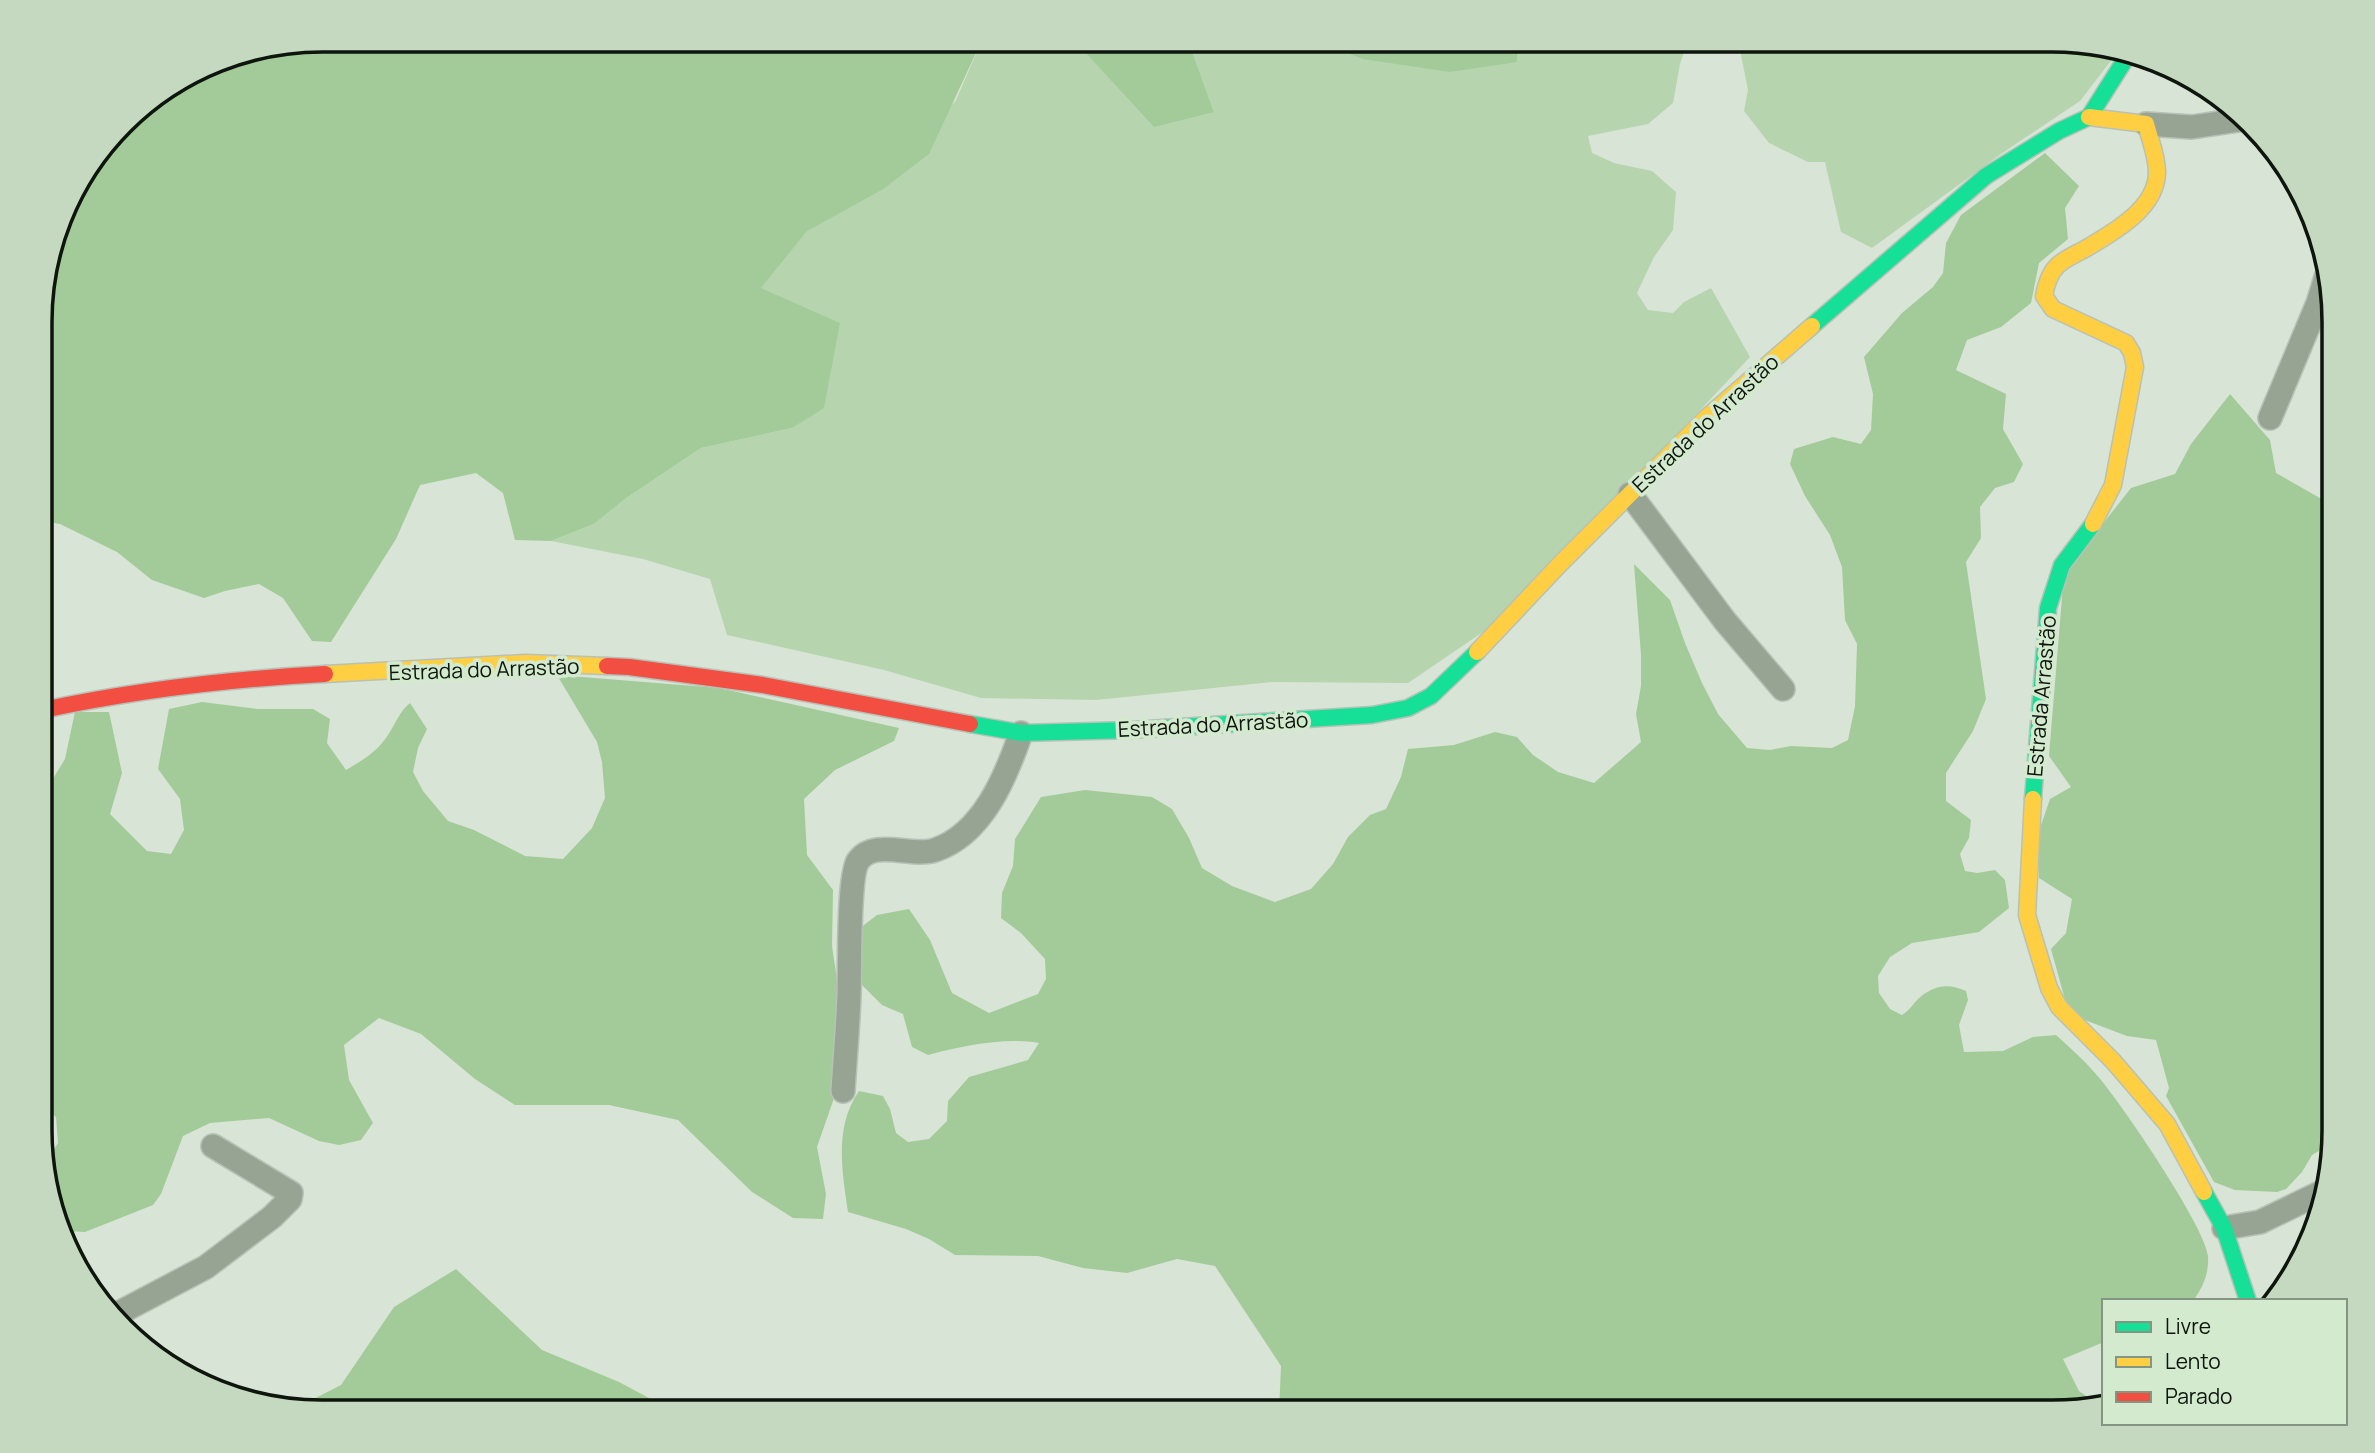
<svg xmlns="http://www.w3.org/2000/svg" width="2375" height="1453" viewBox="0 0 2375 1453" font-family="Manrope,sans-serif">
	<style>
		.green { fill: #b6d5af }
		.forest { fill: #a3cb9a }
		.lines { fill: none; stroke-linecap: round; stroke-linejoin: round }
		.street-casing { stroke: #b8c1b7; stroke-width: 26 }
		.fast-casing { stroke: #b8c1b7; stroke-width: 19 }
		.slow-casing { stroke: #b8c1b7; stroke-width: 19 }
		.jam-casing { stroke: #b8c1b7; stroke-width: 19 }
		.street { stroke: #97a494; stroke-width: 23 }
		.fast { stroke: #16e098; stroke-width: 16 }
		.slow { stroke: #ffcf43; stroke-width: 16 }
		.jam { stroke: #f24e42; stroke-width: 16 }
		.labels { text-anchor: middle; dominant-baseline: central; stroke-width: 7; stroke-linejoin: round; paint-order: stroke }
		.street-label { font-size: 21px; fill: #0d150c; stroke: #d4eacf }
		.rim { fill: none; stroke: #0d150c; stroke-width: 3.5 }
	</style>
	<rect width="100%" height="100%" fill="#d8e4d5"/>
	<path class="green" d="M 982,40 L 1069,40 L 1084,51 L 1214,112 L 1188,40 L 1314,40 L 1362,59 L 1517,62 L 1518,40 L 1688,40 L 1680,64 L 1673,103 L 1648,124 L 1588,136 L 1592,153 L 1614,163 L 1652,171 L 1676,192 L 1673,230 L 1654,257 L 1637,293 L 1648,310 L 1673,313 L 1684,302 L 1711,288 L 1750,357 L 1508,615 L 1408,683 L 1273,682 L 1096,700 L 981,698 L 884,670 L 727,635 L 710,579 L 643,559 L 551,541 L 594,524 L 625,499 L 701,448 L 792,428 L 760,289 L 807,230 L 882,190 L 956,100 Z
		M 1738,40 L 2053,40 L 2120,49 L 2080,101 L 2001,154 L 1872,248 L 1841,232 L 1825,162 L 1808,162 L 1769,143 L 1744,111 L 1748,90 Z"/>
	<path class="forest" d="M 322,40 L 982,40 L 929,154 L 882,190 L 807,231 L 761,288 L 840,323 L 824,408 L 792,428 L 701,448 L 625,499 L 594,524 L 551,541 L 515,540 L 503,493 L 476,473 L 420,485 L 396,539 L 331,642 L 312,641 L 283,598 L 259,584 L 225,591 L 204,598 L 152,580 L 117,552 L 60,524 L 43,521 L 43,286 L 70,197 L 136,110 L 215,62 Z
		M 1069,40 L 1188,40 L 1214,112 L 1154,127 L 1084,51 Z
		M 1314,40 L 1518,40 L 1517,62 L 1450,72 L 1362,59 Z
		M 2045,153 L 2079,186 L 2065,208 L 2068,239 L 2039,263 L 2031,303 L 2001,327 L 1967,340 L 1956,370 L 2006,394 L 2003,429 L 2023,464 L 2014,482 L 1995,488 L 1980,507 L 1981,538 L 1966,562 L 1986,699 L 1973,731 L 1946,773 L 1946,801 L 1971,820 L 1969,838 L 1960,854 L 1965,871 L 1977,873 L 1995,870 L 2005,880 L 2009,908 L 1979,932 L 1912,943 L 1890,957 L 1878,976 L 1879,993 L 1890,1009 L 1902,1015 C 1910,1010 1912,1005 1918,999 C 1934,985 1948,983 1966,991 L 1968,1000 L 1959,1025 L 1964,1052 L 2003,1051 L 2033,1037 L 2056,1035 C 2069,1047 2083,1059 2095,1073 C 2118,1098 2205,1226 2208,1256 C 2209,1274 2203,1287 2193,1301 L 2104,1301 L 2104,1342 L 2063,1359 L 2079,1391 L 2098,1404 L 2071,1412 L 1279,1412 L 1281,1366 L 1215,1266 L 1177,1259 L 1127,1273 L 1083,1268 L 1038,1256 L 955,1255 L 929,1239 L 906,1229 L 848,1212 C 842,1171 834,1127 859,1091 L 883,1096 L 890,1109 L 896,1133 L 908,1142 L 929,1139 L 947,1121 L 948,1101 L 969,1077 L 1028,1060 L 1039,1043 C 1004,1037 963,1046 928,1055 L 912,1047 L 903,1014 L 882,1005 L 857,980 L 851,935 L 877,915 L 909,909 L 930,940 L 952,993 L 989,1013 L 1038,994 L 1046,979 L 1045,959 L 1021,933 L 1001,918 L 1002,893 L 1013,866 L 1015,839 L 1041,797 L 1085,790 L 1152,797 L 1172,809 L 1189,838 L 1202,868 L 1232,886 L 1275,902 L 1311,889 L 1333,864 L 1348,837 L 1370,815 L 1386,809 L 1401,777 L 1408,749 L 1454,745 L 1495,732 L 1517,737 L 1533,755 L 1558,772 L 1594,783 L 1641,742 L 1636,714 L 1641,686 L 1641,655 L 1634,564 L 1670,600 L 1685,643 L 1702,683 L 1718,714 L 1747,748 L 1770,750 L 1791,746 L 1832,748 L 1848,740 L 1855,706 L 1857,644 L 1845,620 L 1842,567 L 1830,535 L 1805,496 L 1790,464 L 1794,449 L 1833,437 L 1861,444 L 1871,430 L 1873,394 L 1864,357 L 1902,313 L 1933,287 L 1943,273 L 1946,243 L 1961,215 Z
		M 2230,394 L 2270,440 L 2276,473 L 2334,506 L 2334,1142 L 2312,1155 L 2302,1172 L 2286,1189 L 2277,1192 L 2235,1190 L 2214,1182 L 2166,1096 L 2169,1088 L 2156,1040 L 2127,1036 L 2069,1014 L 2051,949 L 2066,933 L 2072,899 L 2039,878 L 2039,831 L 2050,799 L 2071,787 L 2049,756 L 2064,573 L 2131,488 L 2175,474 L 2191,444 Z
		M 557,675 L 719,688 L 899,728 L 894,741 L 835,770 L 804,799 L 807,855 L 833,890 L 832,946 L 844,1026 L 833,1101 L 817,1147 L 826,1194 L 823,1219 L 793,1218 L 752,1192 L 678,1120 L 609,1105 L 515,1105 L 475,1079 L 421,1034 L 379,1018 L 344,1045 L 349,1080 L 373,1123 L 361,1140 L 339,1145 L 319,1141 L 269,1118 L 210,1123 L 183,1136 L 161,1194 L 153,1205 L 85,1232 L 64,1231 L 43,1167 L 58,1143 L 56,1117 L 43,1106 L 43,795 L 65,759 L 75,712 L 109,712 L 122,773 L 110,814 L 147,851 L 171,854 L 184,830 L 180,799 L 158,769 L 169,709 L 202,702 L 257,709 L 313,709 L 330,719 L 327,743 L 346,770 C 363,760 378,751 388,735 C 396,723 399,712 410,703 L 427,729 L 418,748 L 413,772 L 423,791 L 448,821 L 474,830 L 525,856 L 563,859 L 592,828 L 605,798 L 602,762 L 597,742 Z
		M 456,1269 L 542,1350 L 619,1382 L 677,1413 L 322,1413 L 296,1408 L 341,1385 L 394,1307 Z"/>
	<g class="lines">
		<defs>
			<path id="street" d="M 2146,124 L 2192,127 L 2239,120
				M 2270,418 L 2318,303 L 2326,277
				M 1630,494 L 1725,621 L 1783,689
				M 843,1091 C 845,1059 848,1026 849,994 C 850,970 848,877 858,861 C 874,838 913,858 935,850 C 983,834 1006,776 1021,733
				M 2224,1228 L 2260,1222 L 2326,1190
				M 117,1314 L 206,1267 L 272,1217 L 290,1199 L 291,1193 L 213,1146"/>
			<path id="fast" d="M 1812,326 L 1986,176 L 2059,131 L 2089,117 L 2130,52
				M 970,724 L 1021,733 L 1131,730 L 1372,715 L 1408,708 L 1431,696 L 1477,652
				M 2033,799 L 2048,608 L 2062,565 L 2093,524
				M 2204,1192 L 2224,1228 L 2248,1301"/>
			<path id="slow" d="M 2089,117 L 2146,124 C 2150,140 2157,156 2157,172 C 2157,209 2112,233 2085,249 C 2076,254 2064,259 2057,266 C 2049,274 2046,285 2044,296 L 2053,309 L 2126,343 L 2132,353 L 2135,367 L 2113,485 L 2093,524
				M 1477,652 L 1560,564 L 1706,418 L 1812,326
				M 325,674 L 525,663 L 607,666
				M 2033,799 L 2027,915 L 2049,988 L 2059,1007 L 2113,1061 L 2167,1124 L 2204,1192"/>
			<path id="jam" d="M 607,666 L 629,667 L 763,685 L 970,724
				M 43,710 C 136,690 230,679 325,674"/>
		</defs>
		<use href="#street" class="street-casing"/>
		<use href="#fast" class="fast-casing"/>
		<use href="#slow" class="slow-casing"/>
		<use href="#jam" class="jam-casing"/>
		<use href="#street" class="street"/>
		<use href="#fast" class="fast"/>
		<use href="#slow" class="slow"/>
		<use href="#jam" class="jam"/>
	</g>
	<g class="labels">
		<g class="street-label">
			<text transform="translate(1705 423) rotate(-43)">Estrada do Arrastão</text>
			<text transform="translate(484 669) rotate(-2)">Estrada do Arrastão</text>
			<text transform="translate(2041 696) rotate(-85)">Estrada Arrastão</text>
			<text transform="translate(1213 724) rotate(-3)">Estrada do Arrastão</text>
		</g>
	</g>
	<path d="M0 0H2375V1453H0ZM322 52H2052A270 270 0 0 1 2322 322V1130A270 270 0 0 1 2052 1400H322A270 270 0 0 1 52 1130V322A270 270 0 0 1 322 52Z" fill="#c4d9bf" fill-rule="evenodd"/>
	<path class="rim" d="M322 52H2052A270 270 0 0 1 2322 322V1130A270 270 0 0 1 2052 1400H322A270 270 0 0 1 52 1130V322A270 270 0 0 1 322 52Z"/>
	<rect x="2102" y="1299" width="245" height="126" fill="#d4eacf" stroke="#849581" stroke-width="2"/>
	<rect x="2116" y="1322" width="35" height="10" fill="#16e098" stroke="#849581" stroke-width="2"/>
	<text x="2165" y="1334" font-size="21" fill="#0d150c">Livre</text>
	<rect x="2116" y="1357" width="35" height="10" fill="#ffcf43" stroke="#849581" stroke-width="2"/>
	<text x="2165" y="1369" font-size="21" fill="#0d150c">Lento</text>
	<rect x="2116" y="1392" width="35" height="10" fill="#f24e42" stroke="#849581" stroke-width="2"/>
	<text x="2165" y="1404" font-size="21" fill="#0d150c">Parado</text>
</svg>
